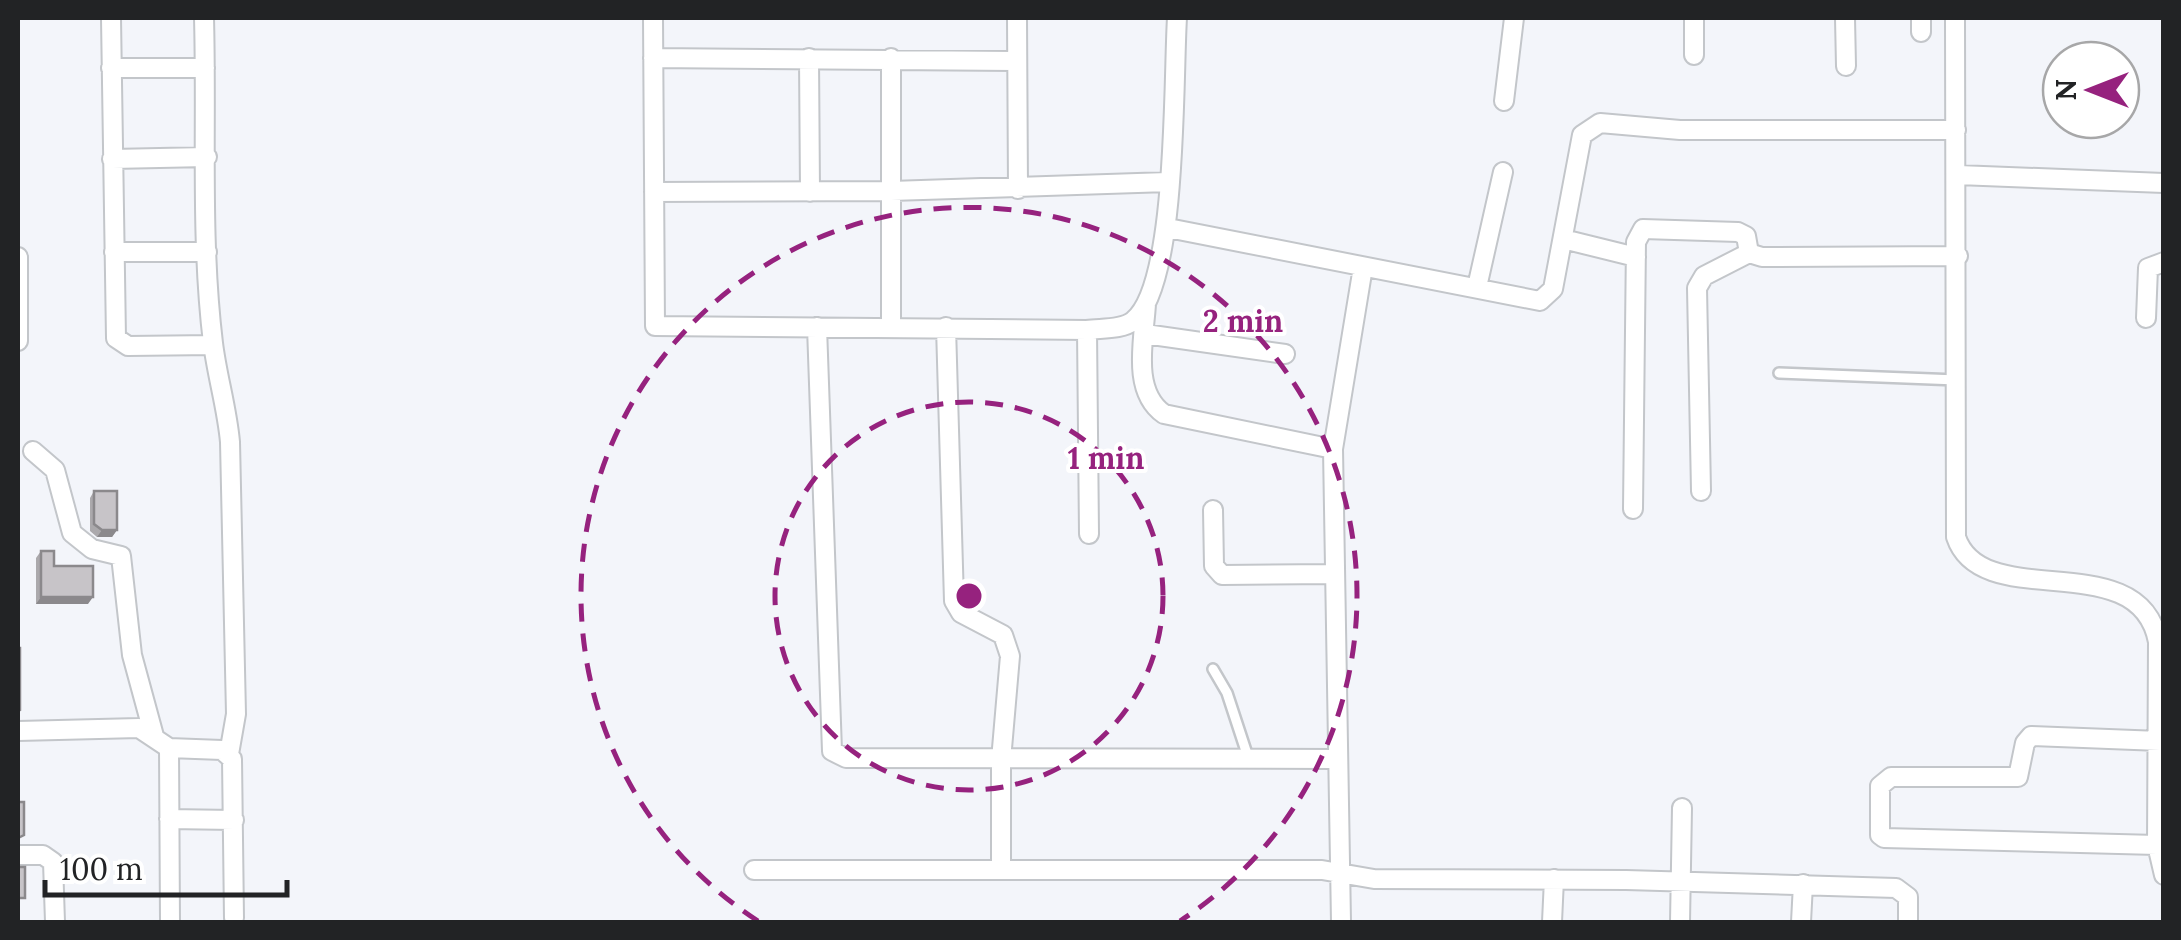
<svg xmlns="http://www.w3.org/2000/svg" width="2181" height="940" viewBox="0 0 2181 940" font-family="Lora,serif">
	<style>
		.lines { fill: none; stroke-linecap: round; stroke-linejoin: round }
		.lane-casing { stroke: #c3c6ca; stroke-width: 14 }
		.street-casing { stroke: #c3c6ca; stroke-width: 22 }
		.lane { stroke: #fff; stroke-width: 9 }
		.street { stroke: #fff; stroke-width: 18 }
		.wall { fill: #aba9ac }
		.shaded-wall { fill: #8b898c }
		.building { fill: #c7c4c8; stroke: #8b898c; stroke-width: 2.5 }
		.ring { fill: none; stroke: #96227e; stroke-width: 5; stroke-dasharray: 18 12 }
		.centre { fill: #96227e; stroke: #fff; stroke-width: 5 }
		.ring-label { font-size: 30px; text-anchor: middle; font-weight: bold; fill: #96227e; stroke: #fff; stroke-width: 8; stroke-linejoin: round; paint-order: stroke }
	</style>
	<rect width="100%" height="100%" fill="#f3f5fa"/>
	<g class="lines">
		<defs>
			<path id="lane" d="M 1779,373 L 1957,380
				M 1213,669 L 1227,693 L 1248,757"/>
			<path id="street" d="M 111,18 L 116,338 L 128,346 L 213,345
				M 204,18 C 207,125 200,236 213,343 C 217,376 227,408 230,442 L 236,714 L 229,754
				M 653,18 L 655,326 L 1087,330 C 1101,328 1122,330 1133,321 C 1178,285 1173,79 1177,18
				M 1017,18 L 1018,189
				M 1845,18 L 1846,66
				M 1921,18 L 1921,32
				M 1955,18 L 1956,537 C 1982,615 2140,543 2158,642 L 2157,845 L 2164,875
				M 1694,55 L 1694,18
				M 653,58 L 1014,61
				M 809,58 L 810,192
				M 111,68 L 205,68
				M 1504,101 L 1514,18
				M 112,159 L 207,157
				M 1958,175 L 2164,183
				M 654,192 L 891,191 L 1168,182
				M 1168,228 L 1540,301 L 1553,289 L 1582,135 L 1600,123 L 1680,130 L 1956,130
				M 1563,239 L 1636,257
				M 114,252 L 207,252
				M 18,257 L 18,341
				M 1477,287 L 1503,172
				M 1146,304 C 1144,339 1131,391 1164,414 L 1333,449
				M 2146,318 L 2148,268 L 2164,262
				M 817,327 L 832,751 L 846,758 L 1335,759
				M 891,327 L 891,58
				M 946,327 L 954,601 L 961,613 L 1003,635 L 1010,656 L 1001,760 L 1001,868
				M 1087,330 L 1089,534
				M 1145,334 L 1285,354
				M 33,451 L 55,470 L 72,533 L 92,549 L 121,556 L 132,655 L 154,736
				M 1701,491 L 1697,288 L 1704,276 L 1749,253
				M 1633,509 L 1636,242 L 1643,229 L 1738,232 L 1746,236 L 1749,253 L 1762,257 L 1958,256
				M 1213,510 L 1214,566 L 1222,575 L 1334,574
				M 18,731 L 139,728 L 169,748 L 170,922
				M 169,748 L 222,750 L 232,759 L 234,918
				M 169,819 L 234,820
				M 2157,845 L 1884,838 L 1880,835 L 1880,786 L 1891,777 L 2018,777 L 2025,743 L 2031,736 L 2160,741
				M 18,855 L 43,855 L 53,862 L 55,922
				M 754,870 L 1322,870 L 1374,879 L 1626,880 L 1896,888 L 1908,897 L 1908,922
				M 1341,922 L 1333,449 L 1363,267
				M 1552,922 L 1554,879
				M 1680,922 L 1682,808
				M 1801,922 L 1803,884"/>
		</defs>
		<use href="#lane" class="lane-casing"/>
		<use href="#street" class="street-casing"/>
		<use href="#lane" class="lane"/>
		<use href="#street" class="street"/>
	</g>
	<path class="wall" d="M 94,491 L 117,530 L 112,537 L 97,537 L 90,531 L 90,498 Z
		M 41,551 L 54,566 L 88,604 L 36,604 L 36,558 Z"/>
	<path class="shaded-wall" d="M 102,530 L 117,530 L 112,537 L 97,537 Z
		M 41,597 L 93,597 L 88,604 L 36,604 Z"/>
	<path class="building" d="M 94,491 L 117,491 L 117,530 L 102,530 L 94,524 Z
		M 41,551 L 54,551 L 54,566 L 93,566 L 93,597 L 41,597 Z
		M 18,648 L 20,648 L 20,710 L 18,711 Z
		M 18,802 L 24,802 L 24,835 L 18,838 Z
		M 18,867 L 25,867 L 25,898 L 18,898 Z"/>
	<g class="ring">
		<circle cx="969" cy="596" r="194"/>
		<path d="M758 921A388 388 0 1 1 1180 921"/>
	</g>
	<circle cx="969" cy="596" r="15" class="centre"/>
	<g class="ring-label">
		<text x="1243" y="332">2 min</text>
		<text x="1106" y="469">1 min</text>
	</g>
	<rect width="2181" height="940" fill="none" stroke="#222325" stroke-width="40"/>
	<g transform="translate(2091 90) rotate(270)"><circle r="48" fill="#ffffff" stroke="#a7a7a8" stroke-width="2.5"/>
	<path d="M0-8L18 38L0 25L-18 38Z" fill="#96227e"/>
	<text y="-15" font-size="28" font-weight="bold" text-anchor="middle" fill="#222325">N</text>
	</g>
	<path d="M45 880v15h242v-15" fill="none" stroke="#222325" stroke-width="5"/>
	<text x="60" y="880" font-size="30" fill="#222325" stroke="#ffffff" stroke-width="8" paint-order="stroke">100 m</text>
</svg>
